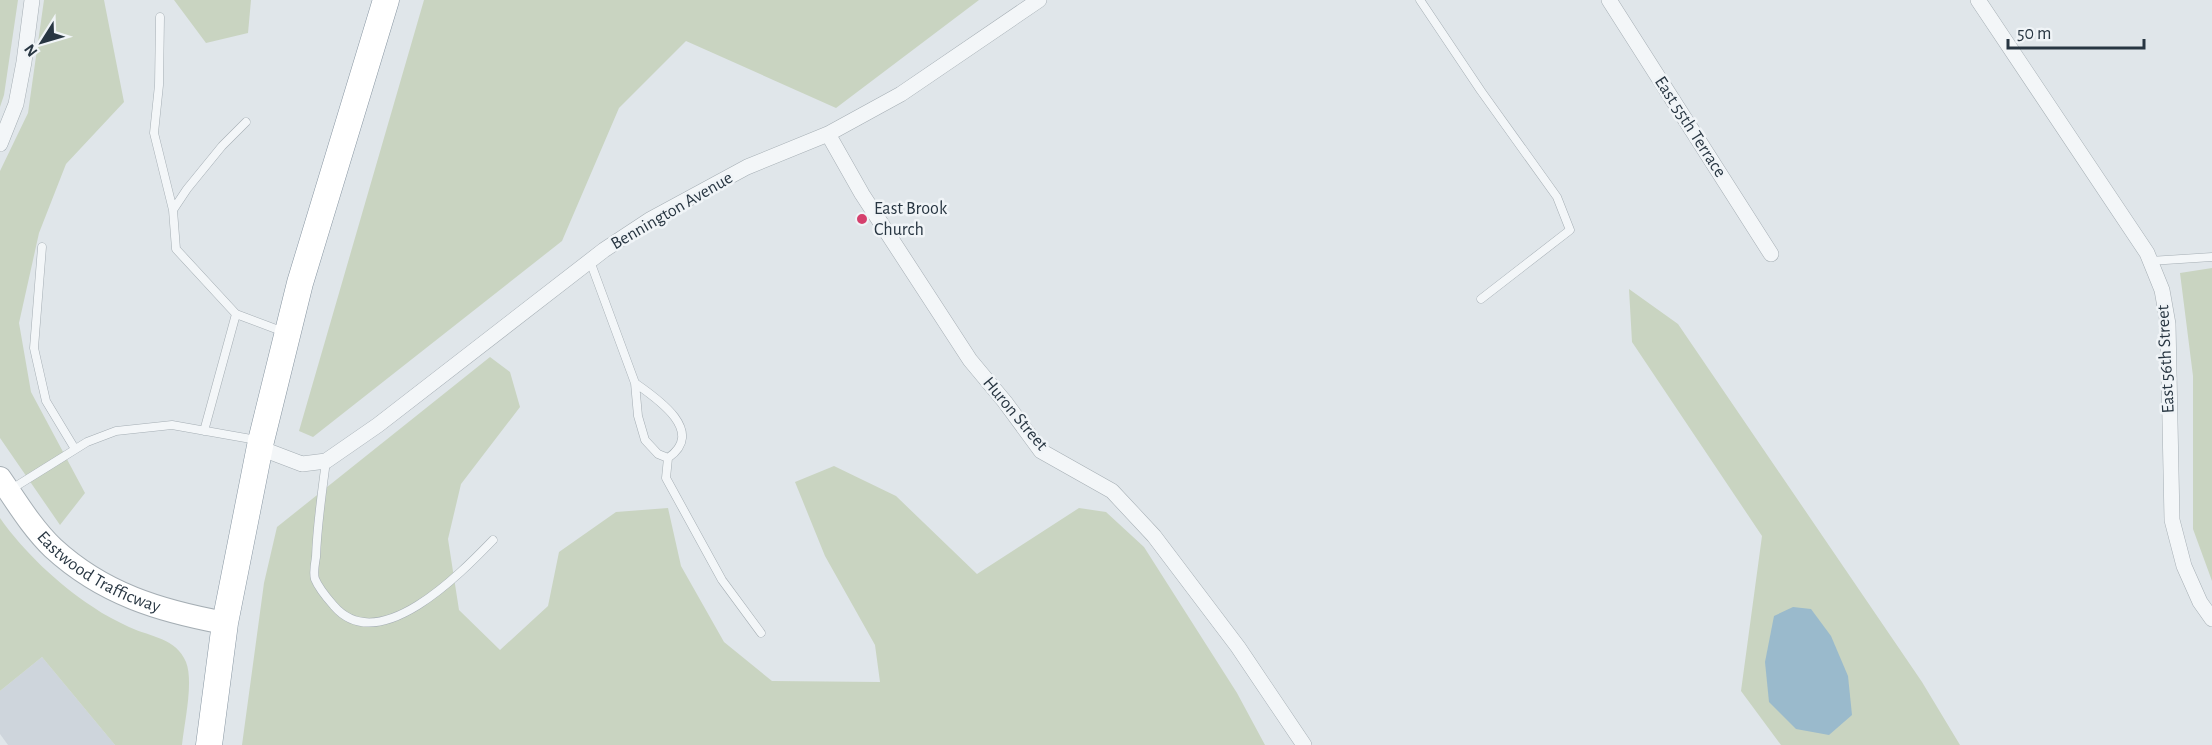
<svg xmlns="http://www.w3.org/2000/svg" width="2212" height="745" viewBox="0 0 2212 745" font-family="'Alegreya Sans',sans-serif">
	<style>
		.built { fill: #ced5dc }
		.green { fill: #c9d4c1 }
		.water { fill: #9abacc }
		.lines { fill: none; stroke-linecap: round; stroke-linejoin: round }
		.service-casing { stroke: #a5aeb4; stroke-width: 9 }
		.minor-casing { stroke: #a5aeb4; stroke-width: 16 }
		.secondary-casing { stroke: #a5aeb4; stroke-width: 24 }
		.trunk-casing { stroke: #8795a1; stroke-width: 27 }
		.service { stroke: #f3f6f8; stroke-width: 8 }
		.minor { stroke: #f3f6f8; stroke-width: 15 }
		.secondary { stroke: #fff; stroke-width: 22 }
		.trunk { stroke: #fff; stroke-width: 26 }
		.poi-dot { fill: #d5406d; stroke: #f0f4f7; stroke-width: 2 }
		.labels { text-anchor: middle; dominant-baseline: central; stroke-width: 5; stroke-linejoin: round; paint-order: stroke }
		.street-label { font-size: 18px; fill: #283642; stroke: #f0f4f7 }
		.poi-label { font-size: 18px; fill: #283642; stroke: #f0f4f7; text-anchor: start }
	</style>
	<rect width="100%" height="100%" fill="#e0e6ea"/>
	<path class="built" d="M 42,657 L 115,745 L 8,745 L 0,734 L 0,691 Z"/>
	<path class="green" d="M 0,0 L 18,0 L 4,95 L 0,107 Z
		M 44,0 L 104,0 L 124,102 L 66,164 L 39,233 L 19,323 L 31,392 L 85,493 L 60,525 L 0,438 L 0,171 L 28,113 Z
		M 174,0 L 251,0 L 248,33 L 206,43 Z
		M 424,0 L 979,0 L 836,108 L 686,41 L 619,108 L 562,241 L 313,437 L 299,431 Z
		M 2212,268 L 2212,581 L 2193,529 L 2193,376 L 2180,273 Z
		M 1629,289 L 1678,324 L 1922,682 L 1960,745 L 1781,745 L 1741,691 L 1762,536 L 1632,342 Z
		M 490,357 L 510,372 L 520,407 L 461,484 L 448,539 L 459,610 L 500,650 L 548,606 L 559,552 L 616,512 L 668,508 L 681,566 L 724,642 L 772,681 L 880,682 L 875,645 L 825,556 L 795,482 L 834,466 L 896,496 L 977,574 L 1079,508 L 1106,512 L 1144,547 L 1237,693 L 1265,745 L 242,745 L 264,583 L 277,527 Z
		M 0,518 C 23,551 59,585 93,607 C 104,615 117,621 129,627 C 151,637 176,638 186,662 C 194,682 184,724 182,745 L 115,745 L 42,657 L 0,691 Z"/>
	<path class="water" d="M 1793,607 L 1811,609 L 1831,636 L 1848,676 L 1852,715 L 1829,735 L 1796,729 L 1769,702 L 1765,662 L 1774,616 Z"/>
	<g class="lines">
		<defs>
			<path id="service" d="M 1420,0 L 1481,91 L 1557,197 L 1570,230 L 1481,299
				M 160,17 L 159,85 L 154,133 L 173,210
				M 246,122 L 222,146 L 187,189 L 173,210 L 176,249 L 236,314 L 284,332
				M 42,247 L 34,348 L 46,401 L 75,449
				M 590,261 L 635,383 L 638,416 L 645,440 L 658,454 L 668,458 C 706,432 658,399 635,383
				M 2150,261 L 2212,257
				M 204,431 L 236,314
				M 668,458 L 666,478 L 722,580 L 761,633
				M 326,461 C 322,493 317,525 316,557 C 315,563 313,573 315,579 C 319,589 327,598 334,606 C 379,658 461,573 493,540
				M 10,490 L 87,442 L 116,431 L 172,425 L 257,440"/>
			<path id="minor" d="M 1609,0 L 1771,254
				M 1978,0 L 2147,253 L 2162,290 L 2168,324 L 2172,520 L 2184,566 L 2200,602 L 2212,619
				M 828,134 L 862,194 L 970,360 L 1005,402 L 1041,451 L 1112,491 L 1154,536 L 1238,647 L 1304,745
				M 0,144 L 16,104 L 24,62 L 32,0
				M 260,448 L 302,464 L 326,461 L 378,425 L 604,250 L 651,219 L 747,167 L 828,134 L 901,94 L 1039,0"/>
			<g id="secondary">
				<path id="s1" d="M 0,478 C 16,501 32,528 53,548 C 103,594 160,611 225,623"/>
			</g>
			<path id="trunk" d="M 209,745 L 225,623 L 261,441 L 300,283 L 386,0"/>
		</defs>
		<use href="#service" class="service-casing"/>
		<use href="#minor" class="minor-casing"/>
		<use href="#secondary" class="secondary-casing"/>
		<use href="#trunk" class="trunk-casing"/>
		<use href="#service" class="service"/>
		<use href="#minor" class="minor"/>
		<use href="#secondary" class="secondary"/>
		<use href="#trunk" class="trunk"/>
	</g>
	<circle class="poi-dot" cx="862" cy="219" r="6"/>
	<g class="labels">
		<g class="street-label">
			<text transform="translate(1690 127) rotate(57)">East 55th Terrace</text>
			<text transform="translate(672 211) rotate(-30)">Bennington Avenue</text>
			<text transform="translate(2166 359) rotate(-93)">East 56th Street</text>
			<text transform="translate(1015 414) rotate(50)">Huron Street</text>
			<text stroke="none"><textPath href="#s1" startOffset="140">Eastwood Trafficway</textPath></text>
		</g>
		<g class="poi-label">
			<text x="874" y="209">East Brook<tspan x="874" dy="21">Church</tspan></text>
		</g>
	</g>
	<g transform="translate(42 42) rotate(233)" stroke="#f0f4f7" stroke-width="4.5" paint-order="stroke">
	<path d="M0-4.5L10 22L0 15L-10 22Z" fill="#283642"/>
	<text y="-9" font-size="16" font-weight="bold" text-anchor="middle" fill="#283642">N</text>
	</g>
	<path d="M2008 39v9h136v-9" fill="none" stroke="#283642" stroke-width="3"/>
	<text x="2017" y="39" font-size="18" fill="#283642" stroke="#f0f4f7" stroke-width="4.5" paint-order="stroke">50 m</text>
</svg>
